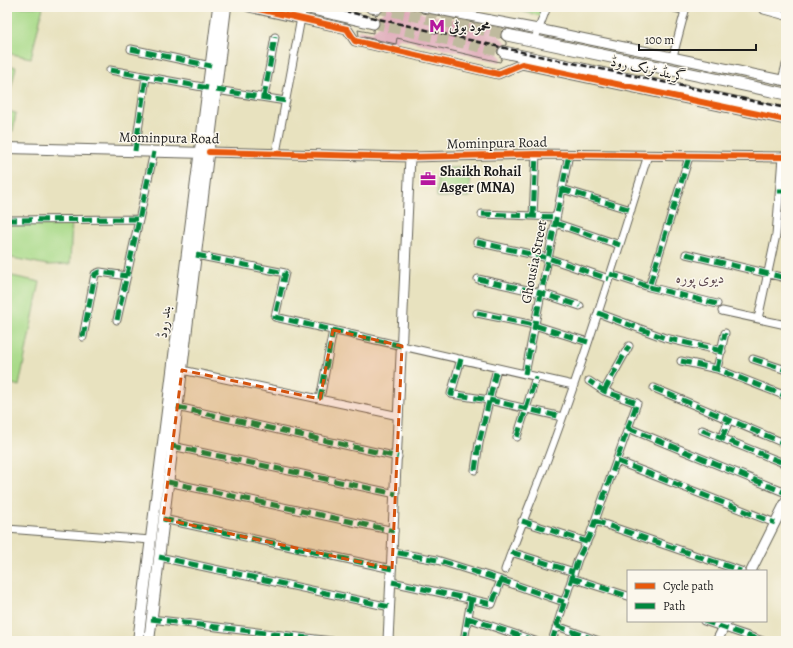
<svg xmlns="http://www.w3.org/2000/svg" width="793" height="648" viewBox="0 0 793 648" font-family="Alegreya,Amiri,serif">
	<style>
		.green { fill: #a9da89; stroke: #627b52 }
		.building { fill: #dda4b5 }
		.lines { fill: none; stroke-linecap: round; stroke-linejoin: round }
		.primary-tunnel { stroke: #bfba9e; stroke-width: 11; stroke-dasharray: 11 5.5; stroke-linecap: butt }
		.minor-casing { stroke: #636155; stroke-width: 9 }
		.tertiary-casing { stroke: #636155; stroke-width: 11 }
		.secondary-casing { stroke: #636155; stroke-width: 12 }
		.primary-casing { stroke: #636155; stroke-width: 13 }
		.minor { stroke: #fff; stroke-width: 7 }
		.tertiary { stroke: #fff; stroke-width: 9 }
		.secondary { stroke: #fff; stroke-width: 10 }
		.primary { stroke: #fff; stroke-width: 11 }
		.rail { stroke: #1c1c1c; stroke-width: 2.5; stroke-dasharray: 6 3; stroke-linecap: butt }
		.quiet { stroke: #00873e; stroke-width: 5; stroke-dasharray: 10 5; stroke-linecap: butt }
		.cycleway-casing { stroke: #fbf7ec; stroke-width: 8 }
		.cycleway { stroke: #e8590c; stroke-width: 6 }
		.marked { fill: #d4530e; fill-opacity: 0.2; stroke: #d4530e; stroke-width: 3; stroke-dasharray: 8 5; stroke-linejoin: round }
		.labels { text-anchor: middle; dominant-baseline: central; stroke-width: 3; stroke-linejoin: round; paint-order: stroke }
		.poi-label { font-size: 14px; font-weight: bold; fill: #1c1c1c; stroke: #fbf7ec; text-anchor: start }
		.street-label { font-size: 14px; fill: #1c1c1c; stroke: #fbf7ec }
		.neighbourhood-label { font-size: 15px; fill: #604c52; stroke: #fbf7ec }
	</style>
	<rect width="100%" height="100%" fill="#fbf7ec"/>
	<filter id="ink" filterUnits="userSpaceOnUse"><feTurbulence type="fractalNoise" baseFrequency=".025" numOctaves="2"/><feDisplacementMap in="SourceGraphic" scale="8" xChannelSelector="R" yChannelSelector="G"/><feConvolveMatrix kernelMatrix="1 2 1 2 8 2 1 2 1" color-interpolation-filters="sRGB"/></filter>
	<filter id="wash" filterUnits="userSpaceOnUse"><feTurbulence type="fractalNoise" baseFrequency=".012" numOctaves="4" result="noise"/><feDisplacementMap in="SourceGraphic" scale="16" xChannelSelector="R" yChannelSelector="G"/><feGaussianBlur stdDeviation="0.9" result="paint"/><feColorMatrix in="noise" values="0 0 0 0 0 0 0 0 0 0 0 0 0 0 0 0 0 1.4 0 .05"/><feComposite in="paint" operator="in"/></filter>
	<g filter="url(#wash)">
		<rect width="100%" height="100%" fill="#e8e2bf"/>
		<path class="green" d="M 7,7 L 43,7 L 31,58 L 7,53 Z
			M 504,7 L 545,7 L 541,16 Z
			M 7,65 L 16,67 L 7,106 Z
			M 7,111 L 16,113 L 13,131 L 7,131 Z
			M 439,168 L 469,168 L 470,197 L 437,197 L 437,174 L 439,173 Z
			M 72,219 L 70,264 L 48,265 L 7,257 L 7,220 Z
			M 7,275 L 40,282 L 19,386 L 7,382 Z"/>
		<g id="blocks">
			<path class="building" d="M 384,7 L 403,7 L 418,10 L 422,13 L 504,29 L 500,33 L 500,37 L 506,42 L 506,45 L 499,47 L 497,51 L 498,54 L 502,58 L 500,62 L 397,38 L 396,44 L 359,36 L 358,30 L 373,33 L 373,30 L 378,27 L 380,21 L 375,15 L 382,13 Z"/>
		</g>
	</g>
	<g filter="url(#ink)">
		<use href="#blocks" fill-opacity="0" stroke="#636155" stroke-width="1"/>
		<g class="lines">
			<path class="primary-tunnel" d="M 377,8 L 507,35
				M 373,23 L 504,52"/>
			<defs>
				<path id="minor" d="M 671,7 L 685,11
					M 761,7 L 764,10 L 786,16
					M 534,41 L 547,7
					M 131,49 L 211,66
					M 673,56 L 686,7
					M 110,70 L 208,88
					M 782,80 L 786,65
					M 216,90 L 286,101
					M 264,97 L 275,37
					M 135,151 L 146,77
					M 276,153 L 303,7
					M 562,189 L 631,210
					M 482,214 L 556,217
					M 533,216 L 536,154
					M 7,220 L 139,219
					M 555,223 L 620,245
					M 477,242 L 548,258 L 609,279
					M 686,254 L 786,278
					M 196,255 L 285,273 L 275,317 L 573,385
					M 610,274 L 649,287 L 689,157
					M 478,279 L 541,293 L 580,306
					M 649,287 L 717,304
					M 722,311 L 786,325
					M 477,313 L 534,325 L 588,342
					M 598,313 L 665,338 L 722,351
					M 758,319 L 776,235 L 782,157
					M 117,320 L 154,152
					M 83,337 L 95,274 L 100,272 L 127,276
					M 461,359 L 451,394 L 489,400 L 562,417
					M 753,359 L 786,370
					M 681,361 L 717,369 L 786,396
					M 717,369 L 725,333
					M 182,370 L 399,416
					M 525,374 L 569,154
					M 654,388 L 786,444
					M 604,391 L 629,346
					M 320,399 L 333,330
					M 177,407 L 398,457
					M 628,428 L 786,493
					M 702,430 L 786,464
					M 517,437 L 536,377
					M 722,438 L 729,420
					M 172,446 L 396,494
					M 617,461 L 775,523
					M 475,470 L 479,443 L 497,368
					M 168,482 L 394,531
					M 163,519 L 392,569
					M 522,521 L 587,542
					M 595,521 L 741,571
					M 7,529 L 151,540
					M 511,552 L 574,572
					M 159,557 L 390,607
					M 505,570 C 517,535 531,502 544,468 C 583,365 615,260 648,155
					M 572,578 L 628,596
					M 501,580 L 564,602
					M 392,582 L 492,604 L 501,580 L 437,560 L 393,552
					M 468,618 L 535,641
					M 151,619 L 332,641
					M 704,621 L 763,641
					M 557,626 L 599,641
					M 464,641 L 471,600
					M 552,641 L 578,559 L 590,535 L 637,403 L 604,391 L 589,381"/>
				<path id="tertiary" d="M 249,7 L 347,29 L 355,41 L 498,74 L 522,64 L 786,120
					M 423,7 L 538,29 L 786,81
					M 209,152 L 410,157 L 536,154 L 786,157
					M 751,571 L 786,501
					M 388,641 L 410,157
					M 717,641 L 727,621"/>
				<path id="secondary" d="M 7,148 L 207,153
					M 138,641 L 218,7
					M 149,641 L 226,7"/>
				<path id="primary" d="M 304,7 L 373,23
					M 371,7 L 377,8
					M 507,35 L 786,94
					M 504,52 L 786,113"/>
			</defs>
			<use href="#minor" class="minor-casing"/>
			<use href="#tertiary" class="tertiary-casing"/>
			<use href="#secondary" class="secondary-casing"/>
			<use href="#primary" class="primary-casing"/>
			<use href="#minor" class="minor"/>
			<use href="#tertiary" class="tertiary"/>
			<use href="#secondary" class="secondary"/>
			<use href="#primary" class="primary"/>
			<path class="rail" d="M 327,7 L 539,56 L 786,108"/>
			<path class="quiet" d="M 671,7 L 685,11
				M 131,49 L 211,66
				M 110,70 L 208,88
				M 216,90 L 286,101
				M 264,97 L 275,37
				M 135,151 L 146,77
				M 562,189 L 631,210
				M 778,191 L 786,191
				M 482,214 L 556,217
				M 533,216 L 536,154
				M 7,220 L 139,219
				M 555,223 L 620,245
				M 477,242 L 548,258 L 609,279
				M 686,254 L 786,278
				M 196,255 L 285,273 L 275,317 L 402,346
				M 610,274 L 649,287 L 689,157
				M 478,279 L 541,293 L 580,306
				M 649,287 L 717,304
				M 477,313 L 534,325 L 588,342
				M 598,313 L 665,338 L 722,351
				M 117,320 L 154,152
				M 83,337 L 95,274 L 100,272 L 127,276
				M 461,359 L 451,394 L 489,400 L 562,417
				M 753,359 L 786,370
				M 681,361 L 717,369 L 786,396
				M 717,369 L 725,333
				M 525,374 L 569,154
				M 654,388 L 786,444
				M 604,391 L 629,346
				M 320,399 L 333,330
				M 177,407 L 398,457
				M 628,428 L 786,493
				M 702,430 L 786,464
				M 517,437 L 536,377
				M 722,438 L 729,420
				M 172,446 L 396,494
				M 617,461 L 775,523
				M 475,470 L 479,443 L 497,368
				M 168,482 L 394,531
				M 163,519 L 392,569
				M 522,521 L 587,542
				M 595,521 L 741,571
				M 511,552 L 574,572
				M 159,557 L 390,607
				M 572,578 L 628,596
				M 501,580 L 564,602
				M 392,582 L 492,604 L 501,580 L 437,560 L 393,552
				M 468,618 L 535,641
				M 151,619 L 332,641
				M 704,621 L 763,641
				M 557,626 L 599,641
				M 464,641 L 471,600
				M 552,641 L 578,559 L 590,535 L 637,403 L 604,391 L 589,381"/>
			<defs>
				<path id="cycleway" d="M 249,7 L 347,29 L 355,41 L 498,74 L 522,64 L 786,120
					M 209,152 L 410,157 L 536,154 L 786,157"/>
			</defs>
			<use href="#cycleway" class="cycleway-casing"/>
			<use href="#cycleway" class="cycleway"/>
		</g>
	</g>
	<path class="marked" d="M 333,330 L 402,346 L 392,569 L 163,519 L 182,370 L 320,399 Z"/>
	<defs>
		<symbol id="metro-bare" viewBox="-9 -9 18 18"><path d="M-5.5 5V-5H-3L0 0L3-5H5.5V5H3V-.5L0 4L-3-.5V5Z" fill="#b5179e" stroke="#fbf7ec" stroke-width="2.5" paint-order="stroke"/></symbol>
		<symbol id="office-bare" viewBox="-9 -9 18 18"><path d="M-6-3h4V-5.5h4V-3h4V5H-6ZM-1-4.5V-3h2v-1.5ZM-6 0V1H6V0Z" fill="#b5179e" stroke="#fbf7ec" stroke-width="2.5" paint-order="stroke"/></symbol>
	</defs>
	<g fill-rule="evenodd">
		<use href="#metro-bare" x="426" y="15" width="22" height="22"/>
		<use href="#office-bare" x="417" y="168" width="22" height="22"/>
	</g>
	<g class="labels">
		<g class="poi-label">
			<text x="449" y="26">محمود بوٹی</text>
			<text x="440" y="171">Shaikh Rohail<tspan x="440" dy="16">Asger (MNA)</tspan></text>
		</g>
		<g class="street-label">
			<text transform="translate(648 69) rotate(12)">گرینڈ ٹرنک روڈ</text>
			<text transform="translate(169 138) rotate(1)">Mominpura Road</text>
			<text transform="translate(497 143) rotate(-1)">Mominpura Road</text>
			<text transform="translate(534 262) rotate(-79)">Ghousia Street</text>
			<text transform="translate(164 322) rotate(-83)">بند روڈ</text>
		</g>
		<g class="neighbourhood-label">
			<text x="700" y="278">دیوی پورہ</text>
		</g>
	</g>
	<rect width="793" height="648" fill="none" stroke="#fbf7ec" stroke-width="24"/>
	<rect x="627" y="570" width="140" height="52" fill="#fbf7ec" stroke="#a29f99"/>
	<rect x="635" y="583" width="20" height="6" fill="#e8590c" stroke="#a29f99"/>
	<text x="663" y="590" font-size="12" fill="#1c1c1c">Cycle path</text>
	<rect x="635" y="603" width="20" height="6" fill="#00873e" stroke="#a29f99"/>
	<text x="663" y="610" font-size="12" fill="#1c1c1c">Path</text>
	<path d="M639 44v6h117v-6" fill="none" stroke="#1c1c1c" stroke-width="2"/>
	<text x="645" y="44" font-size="12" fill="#1c1c1c" stroke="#fbf7ec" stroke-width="3" paint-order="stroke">100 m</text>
</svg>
